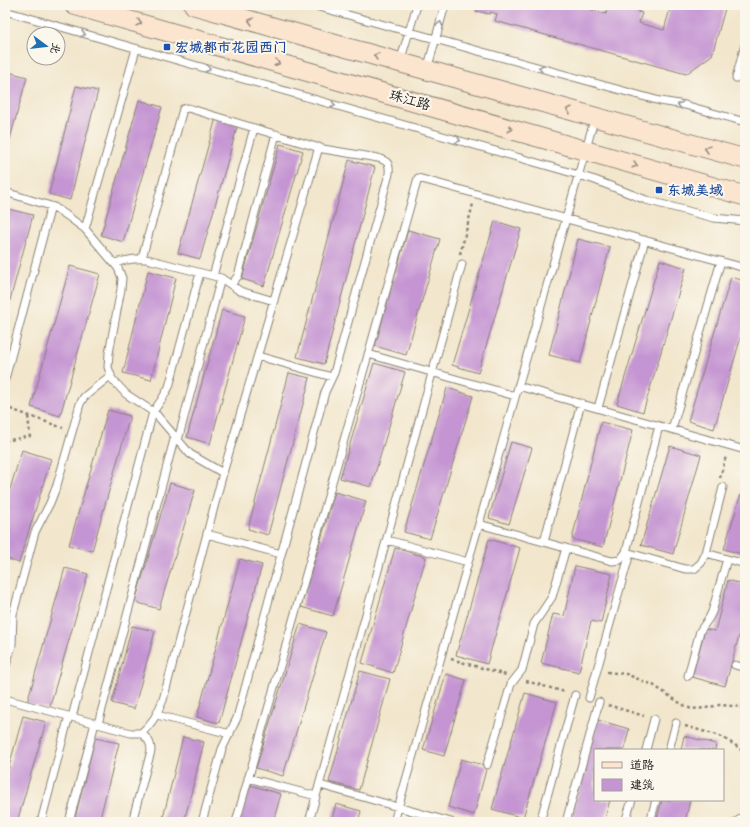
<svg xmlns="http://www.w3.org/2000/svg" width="750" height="827" viewBox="0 0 750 827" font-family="'Balsamiq Sans','LXGW WenKai TC',sans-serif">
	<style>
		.building { fill: #c595d3 }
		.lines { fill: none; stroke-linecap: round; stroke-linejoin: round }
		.lane-casing { stroke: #878174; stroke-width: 9 }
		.secondary-casing { stroke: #878174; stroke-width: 21 }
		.path { stroke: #878174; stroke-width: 2.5; stroke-dasharray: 3 3; stroke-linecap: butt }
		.lane { stroke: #fff; stroke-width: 7 }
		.secondary { stroke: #fce5cf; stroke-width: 19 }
		.oneway { stroke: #978b7e }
		.oneway2 { stroke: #999 }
		.transit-dot { fill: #1a4fb4; stroke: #fbf7ec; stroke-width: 1.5 }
		.labels { text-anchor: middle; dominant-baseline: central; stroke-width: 4; stroke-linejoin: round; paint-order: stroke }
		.transit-label { font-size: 14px; font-weight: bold; fill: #164399; stroke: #fbf7ec; text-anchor: start }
		.street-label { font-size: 14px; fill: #1c1c1c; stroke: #fbf7ec }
	</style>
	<rect width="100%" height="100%" fill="#fbf7ec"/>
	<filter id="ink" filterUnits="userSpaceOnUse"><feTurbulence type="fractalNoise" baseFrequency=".025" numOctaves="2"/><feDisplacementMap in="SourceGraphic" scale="8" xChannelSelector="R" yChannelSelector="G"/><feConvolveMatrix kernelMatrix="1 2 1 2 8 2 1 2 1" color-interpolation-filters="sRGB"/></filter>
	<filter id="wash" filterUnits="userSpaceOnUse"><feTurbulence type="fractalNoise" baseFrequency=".012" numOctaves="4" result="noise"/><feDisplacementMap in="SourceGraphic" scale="16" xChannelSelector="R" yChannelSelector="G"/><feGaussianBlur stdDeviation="0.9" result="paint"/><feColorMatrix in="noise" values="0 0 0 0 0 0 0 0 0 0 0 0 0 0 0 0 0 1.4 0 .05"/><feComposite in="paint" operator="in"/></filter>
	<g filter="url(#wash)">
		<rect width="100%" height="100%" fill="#f2e6cc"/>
		<g id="blocks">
			<path class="building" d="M 478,5 L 575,5 L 606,14 L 607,8 L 621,11 L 622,5 L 640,5 L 638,12 L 642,13 L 639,23 L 664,30 L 671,5 L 726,5 L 712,55 L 686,74 L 495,21 L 497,14 L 490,12 L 490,14 L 476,11 Z
				M 5,71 L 27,77 L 5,157 Z
				M 76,86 L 98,91 L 70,200 L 49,194 Z
				M 139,100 L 162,107 L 123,242 L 101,235 Z
				M 216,118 L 238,124 L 200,259 L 178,253 Z
				M 280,144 L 303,151 L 264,286 L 242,279 Z
				M 349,160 L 375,167 L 324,364 L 297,357 Z
				M 8,209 L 33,215 L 9,304 L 5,303 L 5,221 Z
				M 495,221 L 521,229 L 478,373 L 452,365 Z
				M 408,230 L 440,239 L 406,355 L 375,346 Z
				M 578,239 L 610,247 L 580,363 L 549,355 Z
				M 660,260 L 686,268 L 643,412 L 617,404 Z
				M 70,266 L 100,274 L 60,416 L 31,407 Z
				M 148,271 L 176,278 L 151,380 L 123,373 Z
				M 731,277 L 745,281 L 745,323 L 714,429 L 688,421 Z
				M 222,310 L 245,316 L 210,444 L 187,437 Z
				M 374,363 L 405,372 L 371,487 L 340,478 Z
				M 289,373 L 310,378 L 268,535 L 248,529 Z
				M 447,388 L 473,396 L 430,539 L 404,532 Z
				M 108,410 L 130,416 L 92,551 L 69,545 Z
				M 601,422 L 633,430 L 603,547 L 572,539 Z
				M 511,442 L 532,448 L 509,524 L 489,518 Z
				M 670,446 L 701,455 L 673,554 L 641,545 Z
				M 22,450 L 51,459 L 19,563 L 5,558 L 5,505 Z
				M 745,481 L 745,555 L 724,549 Z
				M 170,483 L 195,490 L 159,609 L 135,602 Z
				M 335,492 L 366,501 L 333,616 L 301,607 Z
				M 489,539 L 520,548 L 487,664 L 456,655 Z
				M 395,548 L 426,557 L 393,673 L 362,663 Z
				M 240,559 L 262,565 L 219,723 L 197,717 Z
				M 575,566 L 612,574 L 601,623 L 591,621 L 579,672 L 541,663 L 553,614 L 564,616 Z
				M 65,568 L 88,574 L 49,709 L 27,703 Z
				M 728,580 L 745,585 L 745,637 L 739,636 L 725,686 L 692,677 L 705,629 L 715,631 Z
				M 300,624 L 326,632 L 283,776 L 256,768 Z
				M 132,626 L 155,631 L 134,709 L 112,703 Z
				M 360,671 L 390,679 L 359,790 L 329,782 Z
				M 446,674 L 466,680 L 444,756 L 423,750 Z
				M 525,693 L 557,702 L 523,818 L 492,809 Z
				M 23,716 L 46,722 L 17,822 L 5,822 L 5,781 Z
				M 598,720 L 629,729 L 624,750 L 595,750 L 595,800 L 610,800 L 604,822 L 570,822 Z
				M 684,736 L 716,744 L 715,750 L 681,750 Z
				M 183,737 L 204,742 L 184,822 L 162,822 Z
				M 95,738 L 119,743 L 99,822 L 74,822 Z
				M 461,759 L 487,766 L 474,815 L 448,807 Z
				M 250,785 L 281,794 L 273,822 L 239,822 Z
				M 662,800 L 690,800 L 685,822 L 656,822 Z
				M 336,804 L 361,811 L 358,822 L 331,822 Z"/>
		</g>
	</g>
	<g filter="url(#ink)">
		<use href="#blocks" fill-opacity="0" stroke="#878174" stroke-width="1"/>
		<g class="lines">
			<defs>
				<path id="lane" d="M 312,5 L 660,101 L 685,105 L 745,122
					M 5,11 L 562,170 L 595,180 L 646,200 L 714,218 L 745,221
					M 400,62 L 417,5
					M 427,70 L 445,5
					M 736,78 L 745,45
					M 5,192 L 54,207 L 66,215 L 85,229 L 118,268 L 122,278 L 121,289 L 109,353 L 108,367 L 112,379 L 126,394 L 155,413 L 190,454 L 223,473
					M 85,229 L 136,49
					M 142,258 L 183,109 L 188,108 L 323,149 L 378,158 C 388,161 390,164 389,174 L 334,373 L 325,392 L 237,718 L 222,749 L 202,822
					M 114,263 C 127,260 138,257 151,260 L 221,278 L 240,291 L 274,301
					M 213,276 L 254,128
					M 231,285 L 238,276 L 276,134
					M 368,354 L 515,396
					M 258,356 L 332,377
					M 5,379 L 51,206
					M 518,386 L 745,450
					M 598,408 L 645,240
					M 672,429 L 721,261
					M 178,440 L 221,278
					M 479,524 L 612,561 L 620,560 L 626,552 L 659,426
					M 207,534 L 281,554
					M 387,540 L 468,562
					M 544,542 L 581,403
					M 626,552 L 685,569 L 694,569 L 701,563 L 706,553 L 723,487
					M 706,553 L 745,564
					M 735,665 L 745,668
					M 5,669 L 12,645 L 13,614 L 35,532 L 50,503 L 57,485 L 80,404 L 84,397 L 111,375
					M 688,676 L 700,631 L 709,618 L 712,612 L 727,559
					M 589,698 L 630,553
					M 5,699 L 131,733 L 141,733 C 153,723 157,714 163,700 L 223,473 L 319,147
					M 157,715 L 230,734
					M 72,717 L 153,412 L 162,399 L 169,387 L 200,273
					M 98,724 L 175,436
					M 646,750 L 654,719
					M 669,750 L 676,723
					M 487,765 L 511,684 L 522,670 L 534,624 L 552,597 L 566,548
					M 248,778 L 316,796
					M 320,785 L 451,822
					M 41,822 L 69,716
					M 69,822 L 95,723
					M 132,822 L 151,751 C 151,742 148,739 141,733
					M 236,822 L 418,178 L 745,268
					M 309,822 L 462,264
					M 394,822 L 595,117
					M 540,822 L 575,695
					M 566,822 L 599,702
					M 625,822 L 632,800
					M 650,822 L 656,800
					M 736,822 L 745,816"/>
				<path id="secondary" d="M 74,5 L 745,196
					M 194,5 L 745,159"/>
			</defs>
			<use href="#lane" class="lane-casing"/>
			<use href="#secondary" class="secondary-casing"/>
			<path class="path" d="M 460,254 L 473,204
				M 5,407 L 63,428
				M 5,441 L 30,436 L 28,415
				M 720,478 L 726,456
				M 451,659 L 506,675
				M 607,672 L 626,674 L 653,685 L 680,703 L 691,709 L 706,708 L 719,705 L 745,707
				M 526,681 L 565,692
				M 608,705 L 644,716
				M 685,726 L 720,736 L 735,745 L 745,753"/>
			<use href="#lane" class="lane"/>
			<use href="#secondary" class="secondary"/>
		</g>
		<defs><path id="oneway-chevron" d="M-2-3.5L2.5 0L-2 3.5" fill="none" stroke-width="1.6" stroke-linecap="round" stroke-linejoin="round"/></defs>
		<g class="oneway">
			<use href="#oneway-chevron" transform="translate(251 21) rotate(-164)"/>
			<use href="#oneway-chevron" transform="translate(139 23) rotate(16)"/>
			<use href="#oneway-chevron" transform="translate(376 56) rotate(-164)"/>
			<use href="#oneway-chevron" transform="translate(277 63) rotate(16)"/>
			<use href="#oneway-chevron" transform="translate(569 110) rotate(-164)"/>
			<use href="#oneway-chevron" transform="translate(510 129) rotate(16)"/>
			<use href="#oneway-chevron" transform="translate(707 149) rotate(-164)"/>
			<use href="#oneway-chevron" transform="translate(635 165) rotate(16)"/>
		</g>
		<g class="oneway2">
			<use href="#oneway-chevron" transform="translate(440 24) rotate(-76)"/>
			<use href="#oneway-chevron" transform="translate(83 34) rotate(16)"/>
			<use href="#oneway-chevron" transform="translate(541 68) rotate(-165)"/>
			<use href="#oneway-chevron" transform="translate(208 69) rotate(16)"/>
			<use href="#oneway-chevron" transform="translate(333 105) rotate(16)"/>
			<use href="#oneway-chevron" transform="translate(680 105) rotate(-169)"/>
			<use href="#oneway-chevron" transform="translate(458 140) rotate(16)"/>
		</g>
	</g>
	<g class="transit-dot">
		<rect x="163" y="43" width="8" height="8" rx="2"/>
		<rect x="655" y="186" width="8" height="8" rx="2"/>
	</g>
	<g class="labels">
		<g class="transit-label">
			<text x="175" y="47">宏城都市花园西门</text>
			<text x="667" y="190">东城美域</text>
		</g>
		<g class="street-label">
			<text transform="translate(410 100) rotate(16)">珠江路</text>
		</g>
	</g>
	<rect width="750" height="827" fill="none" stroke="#fbf7ec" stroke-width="20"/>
	<rect x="594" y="749" width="130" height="52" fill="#fbf7ec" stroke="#a29f99"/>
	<rect x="602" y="762" width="20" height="6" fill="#fce5cf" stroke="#a29f99"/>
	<text x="630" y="769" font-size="12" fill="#1c1c1c">道路</text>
	<rect x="602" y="779" width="20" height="12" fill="#c595d3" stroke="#a29f99"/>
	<text x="630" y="789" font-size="12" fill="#1c1c1c">建筑</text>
	<g transform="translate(46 46) rotate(105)"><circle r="19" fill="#fbf7ec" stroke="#a29f99"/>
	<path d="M0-3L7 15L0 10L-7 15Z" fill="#1f6fb2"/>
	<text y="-6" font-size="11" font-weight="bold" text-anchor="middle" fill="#1c1c1c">北</text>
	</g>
</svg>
